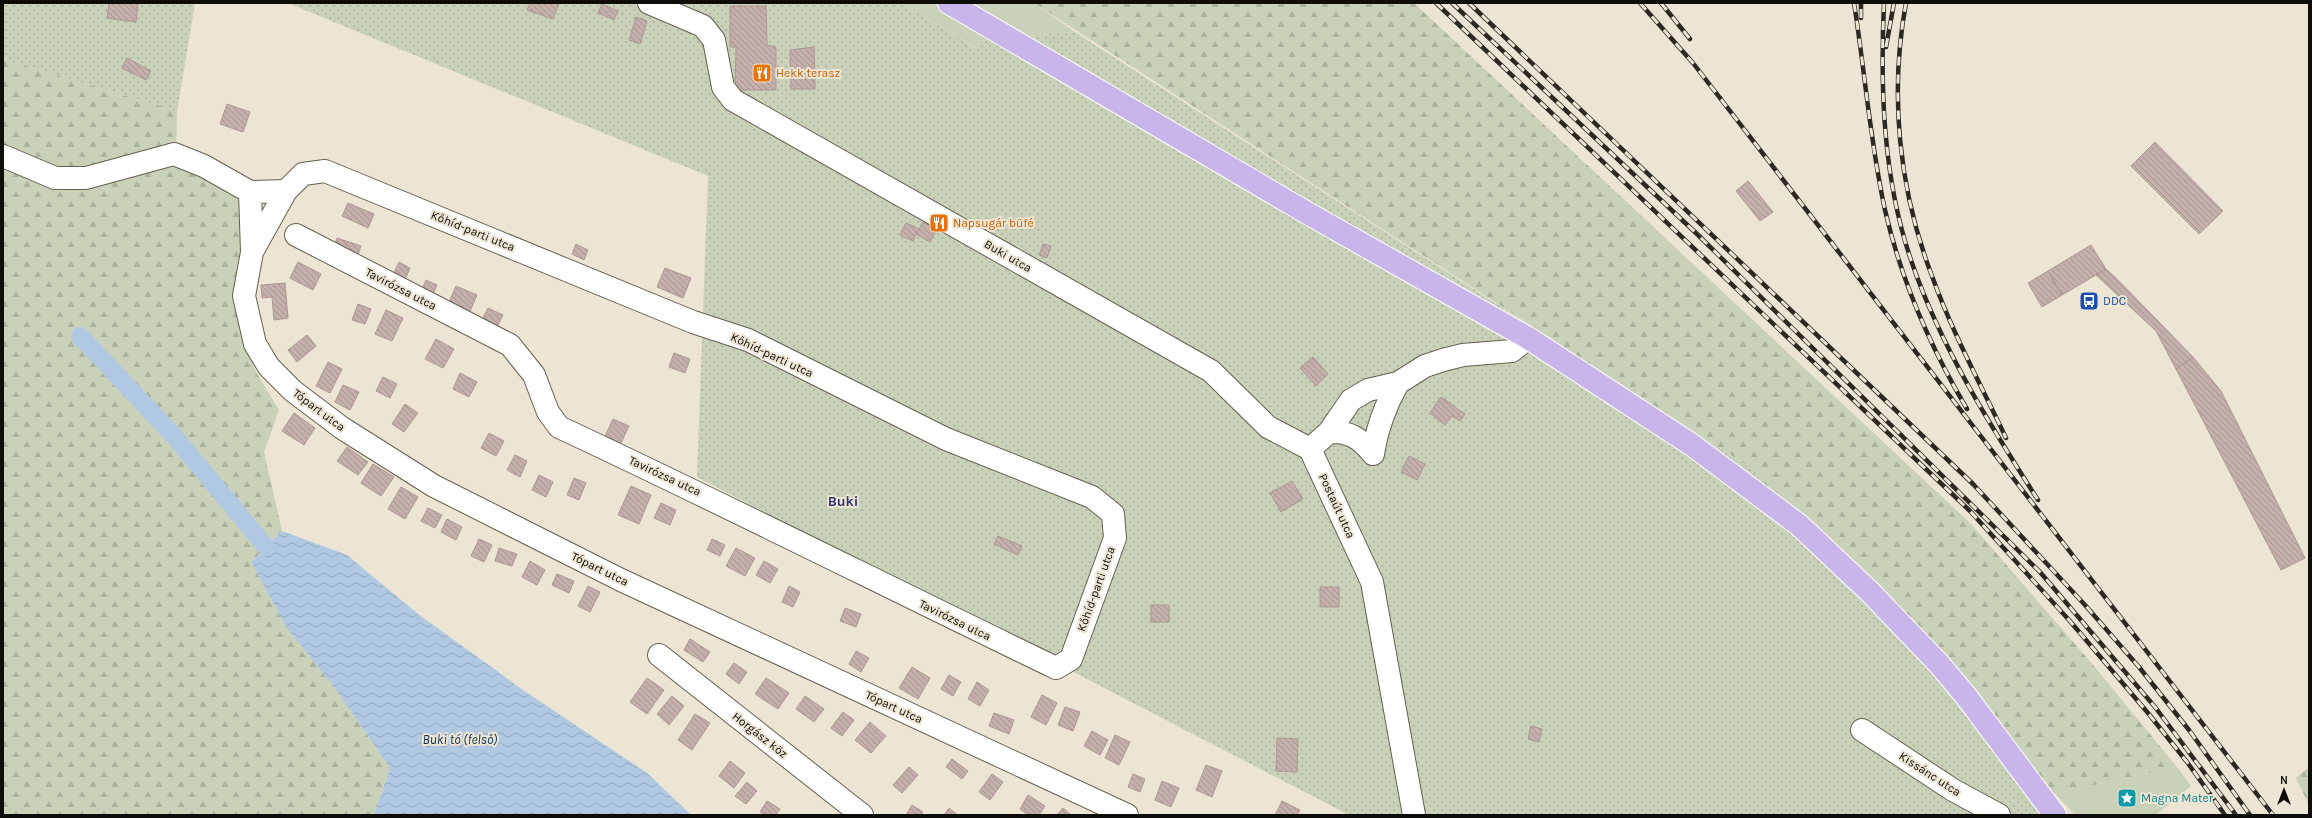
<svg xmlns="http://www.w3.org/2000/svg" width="2312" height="818" viewBox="0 0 2312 818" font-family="Karla,sans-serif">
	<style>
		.grass { fill: #c9d1b9 }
		.forest { fill: url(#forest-firs) }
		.garden { fill: url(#garden-dots) }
		.water { fill: url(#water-waves) }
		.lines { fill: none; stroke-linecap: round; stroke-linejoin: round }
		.canal { stroke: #b0c8e2; stroke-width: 18 }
		.building { fill: url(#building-back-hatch); stroke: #ac9892 }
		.minor-casing { stroke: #656050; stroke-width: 24 }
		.major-casing { stroke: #fff; stroke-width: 24 }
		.minor { stroke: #fff; stroke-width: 22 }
		.major { stroke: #c8b6eb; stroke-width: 22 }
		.rail-casing { stroke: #2c2922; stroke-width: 4.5 }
		.rail { stroke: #ece5d3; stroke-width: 3; stroke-dasharray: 9; stroke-linecap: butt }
		.labels { text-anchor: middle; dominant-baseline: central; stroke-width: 4; stroke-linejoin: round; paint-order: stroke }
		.food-label { font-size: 12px; fill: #c56008; stroke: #ece5d3; text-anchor: start }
		.street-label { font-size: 12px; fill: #0f0d07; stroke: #ece5d3 }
		.transit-label { font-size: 12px; fill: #164399; stroke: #ece5d3; text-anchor: start }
		.culture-label { font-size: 12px; fill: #0d838f; stroke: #ece5d3; text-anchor: start }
		.water-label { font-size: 13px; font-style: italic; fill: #0a3053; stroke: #ece5d3 }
		.quarter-label { font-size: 14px; font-weight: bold; fill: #30346e; stroke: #ece5d3 }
	</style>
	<defs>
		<pattern id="forest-firs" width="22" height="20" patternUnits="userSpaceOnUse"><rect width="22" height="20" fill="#c9d1b9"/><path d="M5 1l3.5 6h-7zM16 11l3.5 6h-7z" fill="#abb29e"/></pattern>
		<pattern id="garden-dots" width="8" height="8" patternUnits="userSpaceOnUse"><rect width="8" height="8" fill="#c9d1b9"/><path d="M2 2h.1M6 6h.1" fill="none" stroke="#abb29e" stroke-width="1.8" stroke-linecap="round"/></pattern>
		<pattern id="water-waves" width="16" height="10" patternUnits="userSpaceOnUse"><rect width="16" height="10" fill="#b0c8e2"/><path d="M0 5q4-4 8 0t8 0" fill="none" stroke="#96abc0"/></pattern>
		<pattern id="building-back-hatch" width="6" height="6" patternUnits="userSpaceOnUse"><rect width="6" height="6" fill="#c4afaa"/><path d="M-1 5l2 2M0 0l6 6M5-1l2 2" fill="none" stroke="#a79591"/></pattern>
	</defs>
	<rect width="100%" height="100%" fill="#ece5d3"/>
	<path class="grass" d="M 902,3 L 1034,3 L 1075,32 L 987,39 L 976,48 Z
		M 2177,767 L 2191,786 L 2156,815 L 2075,815 L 2055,794 Z"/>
	<path class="forest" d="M 1034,3 L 1414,3 L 1971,524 L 2094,666 L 2177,767 L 2055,794 L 1749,467 Z
		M 3,59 L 177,111 L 176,163 L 251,205 L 246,342 L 256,372 L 279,410 L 264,452 L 282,531 L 251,562 L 286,627 L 334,687 L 390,768 L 374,815 L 3,815 Z
		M 2309,767 L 2309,805 L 2296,778 Z"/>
	<path class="garden" d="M 3,3 L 195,3 L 177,111 L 3,59 Z
		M 288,3 L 902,3 L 975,48 L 987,39 L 1075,32 L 1749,467 L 2055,794 L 2039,807 L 2043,815 L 1349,815 L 697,477 L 708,176 Z"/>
	<path class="water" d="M 282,531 L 347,555 L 418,614 L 523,690 L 647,773 L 691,815 L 374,815 L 390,768 L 334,687 L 286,627 L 251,562 Z"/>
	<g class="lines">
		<path class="canal" d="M 80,336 L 174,436 L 266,547"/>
	</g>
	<path class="building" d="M 109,3 L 138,3 L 136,22 L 107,18 Z
		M 530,3 L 559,3 L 553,19 L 527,10 Z
		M 602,4 L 618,11 L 614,20 L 598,13 Z
		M 730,6 L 766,6 L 767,45 L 776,47 L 776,90 L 735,90 L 736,47 L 730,47 Z
		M 636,17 L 647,21 L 640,44 L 629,40 Z
		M 814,47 L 815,89 L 791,89 L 790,50 Z
		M 127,58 L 151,71 L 146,80 L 122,68 Z
		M 227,104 L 250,112 L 243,132 L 220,124 Z
		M 2155,142 L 2223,211 L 2199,234 L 2131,166 Z
		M 1748,181 L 1773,212 L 1760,221 L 1736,191 Z
		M 348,203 L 374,214 L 368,228 L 342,216 Z
		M 923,222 L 937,229 L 930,242 L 916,234 Z
		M 906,223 L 919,229 L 913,241 L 900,235 Z
		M 337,238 L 361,246 L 356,260 L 332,252 Z
		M 576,244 L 588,250 L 584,260 L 572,254 Z
		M 1043,244 L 1051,246 L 1047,258 L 1039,255 Z
		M 2091,245 L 2106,269 L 2062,295 L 2048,271 Z
		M 298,262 L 321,274 L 313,290 L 290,278 Z
		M 399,262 L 410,268 L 405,280 L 393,275 Z
		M 665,268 L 691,278 L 683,298 L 657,287 Z
		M 2106,269 L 2116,278 L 2193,357 L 2176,369 L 2156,331 L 2096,275 Z
		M 2048,271 L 2062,295 L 2042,307 L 2028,283 Z
		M 426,280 L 437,285 L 431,299 L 420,294 Z
		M 285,283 L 288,318 L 274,320 L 272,297 L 262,298 L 261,285 Z
		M 456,286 L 477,295 L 468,316 L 447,307 Z
		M 358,304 L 371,309 L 365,324 L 352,320 Z
		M 488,308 L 503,315 L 495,331 L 480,324 Z
		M 386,310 L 403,318 L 392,341 L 375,334 Z
		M 307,335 L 316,346 L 297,362 L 288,350 Z
		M 436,339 L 454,349 L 443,368 L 425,359 Z
		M 674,353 L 690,359 L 685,373 L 669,367 Z
		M 1313,357 L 1328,374 L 1316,386 L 1300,368 Z
		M 2193,357 L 2221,391 L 2305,558 L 2281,570 L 2176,369 Z
		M 328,362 L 342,369 L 330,393 L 316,386 Z
		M 460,373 L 477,382 L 469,397 L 453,389 Z
		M 383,377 L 397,384 L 390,398 L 376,391 Z
		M 343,385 L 359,392 L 350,410 L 335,402 Z
		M 1441,397 L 1465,414 L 1460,421 L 1452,416 L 1445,425 L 1430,413 Z
		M 405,404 L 418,413 L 404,432 L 392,424 Z
		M 294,413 L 315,428 L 304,445 L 282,431 Z
		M 613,419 L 629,426 L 621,443 L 605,436 Z
		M 489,433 L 504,441 L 496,456 L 481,448 Z
		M 347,447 L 368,462 L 358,475 L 337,461 Z
		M 515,455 L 527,461 L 520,477 L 507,470 Z
		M 1409,456 L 1425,464 L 1417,480 L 1401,472 Z
		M 373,464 L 394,477 L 381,496 L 361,483 Z
		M 539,475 L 553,482 L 546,497 L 532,490 Z
		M 574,478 L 586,483 L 579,500 L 567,495 Z
		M 1292,481 L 1303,499 L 1281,512 L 1270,493 Z
		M 631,486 L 651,495 L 639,524 L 618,515 Z
		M 401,487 L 418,497 L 405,519 L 388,509 Z
		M 661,503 L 676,510 L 670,525 L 654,518 Z
		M 428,508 L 442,515 L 435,528 L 421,521 Z
		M 447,519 L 462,527 L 456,540 L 441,532 Z
		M 998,536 L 1022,546 L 1018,555 L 994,544 Z
		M 479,539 L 492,545 L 484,562 L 471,556 Z
		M 712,539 L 725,545 L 720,556 L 707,550 Z
		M 499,548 L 517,554 L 512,566 L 495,561 Z
		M 736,548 L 755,558 L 745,576 L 726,566 Z
		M 530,561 L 545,570 L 537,585 L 522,577 Z
		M 764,561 L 778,569 L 770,583 L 756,575 Z
		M 557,574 L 574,581 L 569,593 L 552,585 Z
		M 588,586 L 600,592 L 590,612 L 578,606 Z
		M 789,586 L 800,592 L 793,607 L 782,602 Z
		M 1320,587 L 1339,587 L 1339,607 L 1320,607 Z
		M 1151,605 L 1169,605 L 1169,622 L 1151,622 Z
		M 845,608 L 861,614 L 856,627 L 840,621 Z
		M 690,639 L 710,652 L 703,662 L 684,650 Z
		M 856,651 L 869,658 L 861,672 L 849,664 Z
		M 734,663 L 747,672 L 739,684 L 726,674 Z
		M 912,667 L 930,678 L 918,699 L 899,688 Z
		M 949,675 L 961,682 L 953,696 L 941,689 Z
		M 647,678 L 664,690 L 647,714 L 630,702 Z
		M 766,678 L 789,693 L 778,709 L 755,694 Z
		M 977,682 L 989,690 L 980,706 L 968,699 Z
		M 1042,695 L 1057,703 L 1046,725 L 1031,717 Z
		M 672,696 L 684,706 L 669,725 L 657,714 Z
		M 805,696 L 824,709 L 814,722 L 796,709 Z
		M 1065,707 L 1080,712 L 1073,731 L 1058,725 Z
		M 843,712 L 854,720 L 842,736 L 831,728 Z
		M 994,713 L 1014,720 L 1009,734 L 989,726 Z
		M 695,714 L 710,723 L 692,750 L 678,740 Z
		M 870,722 L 886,736 L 871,753 L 855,740 Z
		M 1531,726 L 1542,729 L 1539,742 L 1528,739 Z
		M 1092,731 L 1108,740 L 1100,755 L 1084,746 Z
		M 1115,735 L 1130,742 L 1119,765 L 1105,758 Z
		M 1277,738 L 1298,739 L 1297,772 L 1276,771 Z
		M 952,759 L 968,771 L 962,779 L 946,767 Z
		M 730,761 L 745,773 L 734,788 L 719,776 Z
		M 1206,765 L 1222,771 L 1212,797 L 1196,790 Z
		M 909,767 L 918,775 L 902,793 L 893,785 Z
		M 992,774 L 1003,782 L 990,800 L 979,792 Z
		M 1133,774 L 1145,779 L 1140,792 L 1128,787 Z
		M 1162,781 L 1179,788 L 1171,807 L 1155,800 Z
		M 747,782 L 757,791 L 746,804 L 735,796 Z
		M 1028,795 L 1045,806 L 1039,815 L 1028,815 L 1020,809 Z
		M 767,801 L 780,809 L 776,815 L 765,815 L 760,812 Z
		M 1282,801 L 1300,810 L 1297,815 L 1275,815 Z
		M 912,805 L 923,812 L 921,815 L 906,815 Z
		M 949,808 L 958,815 L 944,815 Z
		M 1063,808 L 1071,815 L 1057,815 Z"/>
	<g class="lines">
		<defs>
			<path id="minor" d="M 649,3 L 703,26 L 714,40 L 723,87 L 733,100 L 1211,371 L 1268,427 L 1310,449
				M 3,156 L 55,178 L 86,178 L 174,154 L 204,166 L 250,192
				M 296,235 L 510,345 L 534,375 L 548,412 L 559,427 C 726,505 890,588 1056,668 L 1071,659 L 1115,538 L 1113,514 L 1092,497 L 946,439 L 748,340 L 693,322 L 325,171 L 303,174 L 286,191 L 252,252 L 244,296 L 255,344 L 269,367 L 293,391 L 342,428 L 434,486 L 621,580 L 1127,815
				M 252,252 L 250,192 L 286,191
				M 1329,432 C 1349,431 1360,438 1373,454
				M 1310,449 L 1372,582 L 1414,815
				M 1310,449 L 1329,432 L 1351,400 L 1368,390 L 1398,383 L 1425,366 L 1443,360 L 1463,355 L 1512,351 L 1528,338
				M 1373,454 C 1377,427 1385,406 1398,383
				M 659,655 L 862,815
				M 1862,730 L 1953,790 L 1999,815"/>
			<path id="major" d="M 949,3 L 1309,214 L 1528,338 L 1692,445 L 1799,525 L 1870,592 L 1939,664 L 1966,696 L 2055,815"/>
		</defs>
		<use href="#minor" class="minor-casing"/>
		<use href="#major" class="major-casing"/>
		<use href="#minor" class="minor"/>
		<use href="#major" class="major"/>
		<defs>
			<path id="rail" d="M 1436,3 L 1970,511 L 2069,620 L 2148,713 L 2187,762 L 2225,815
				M 1452,3 L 1697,234 L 2040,572 L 2155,707 L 2236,815
				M 1469,3 L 1973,484 L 2085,605 L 2139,667 L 2189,730 L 2250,815
				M 1640,3 L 1693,63 L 2273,815
				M 1661,3 L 1690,39
				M 1854,3 C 1865,72 1870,142 1885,210 C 1901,280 1931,348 1967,409
				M 1884,3 C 1880,89 1883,180 1912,263 C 1941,347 1990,425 2038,500
				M 1906,3 C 1889,94 1899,190 1932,276 C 1952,332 1981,385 2006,438
				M 1861,18 L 1861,3
				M 1886,47 L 1894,3"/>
		</defs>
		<use href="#rail" class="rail-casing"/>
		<use href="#rail" class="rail"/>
	</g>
	<defs>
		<symbol id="restaurant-square" viewBox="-11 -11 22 22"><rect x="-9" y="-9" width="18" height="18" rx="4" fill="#e8710a" stroke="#ece5d3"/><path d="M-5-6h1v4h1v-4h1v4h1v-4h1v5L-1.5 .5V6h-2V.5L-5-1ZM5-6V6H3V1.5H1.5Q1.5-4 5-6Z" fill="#fff"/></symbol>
		<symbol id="bus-square" viewBox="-11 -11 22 22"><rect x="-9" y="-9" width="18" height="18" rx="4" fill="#1a4fb4" stroke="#ece5d3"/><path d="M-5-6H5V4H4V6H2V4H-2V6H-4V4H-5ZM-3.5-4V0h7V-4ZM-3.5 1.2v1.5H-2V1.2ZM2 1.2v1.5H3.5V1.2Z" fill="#fff"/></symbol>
		<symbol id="sight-square" viewBox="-11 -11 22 22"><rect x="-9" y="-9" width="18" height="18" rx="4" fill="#0f9aa8" stroke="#ece5d3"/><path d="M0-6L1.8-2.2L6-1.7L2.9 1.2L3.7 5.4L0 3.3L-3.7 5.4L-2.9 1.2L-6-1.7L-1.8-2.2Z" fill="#fff"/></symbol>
	</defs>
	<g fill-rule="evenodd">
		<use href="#restaurant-square" x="751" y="62" width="22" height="22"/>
		<use href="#restaurant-square" x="928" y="212" width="22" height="22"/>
		<use href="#bus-square" x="2078" y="290" width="22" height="22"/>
		<use href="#sight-square" x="2116" y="787" width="22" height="22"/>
	</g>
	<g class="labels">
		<g class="food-label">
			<text x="776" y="73">Hekk terasz</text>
			<text x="953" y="223">Napsugár büfé</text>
		</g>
		<g class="street-label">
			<text transform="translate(473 231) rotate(22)">Kőhíd-parti utca</text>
			<text transform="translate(1008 256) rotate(30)">Buki utca</text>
			<text transform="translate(401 289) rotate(27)">Tavirózsa utca</text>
			<text transform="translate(772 355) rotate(25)">Kőhíd-parti utca</text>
			<text transform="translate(319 410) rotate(37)">Tópart utca</text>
			<text transform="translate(665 476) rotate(25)">Tavirózsa utca</text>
			<text transform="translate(1337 506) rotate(65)">Postaút utca</text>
			<text transform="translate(600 569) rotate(26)">Tópart utca</text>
			<text transform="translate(1096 589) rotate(-70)">Kőhíd-parti utca</text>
			<text transform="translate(955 620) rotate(26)">Tavirózsa utca</text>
			<text transform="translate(894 707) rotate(25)">Tópart utca</text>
			<text transform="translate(760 735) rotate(38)">Horgász köz</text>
			<text transform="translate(1930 774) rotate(33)">Kissánc utca</text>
		</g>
		<g class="transit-label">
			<text x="2103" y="301">DDC</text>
		</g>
		<g class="culture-label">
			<text x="2141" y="798">Magna Mater</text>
		</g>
		<g class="water-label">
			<text x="460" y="739">Buki tó (felső)</text>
		</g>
		<g class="quarter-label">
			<text x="843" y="501">Buki</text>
		</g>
	</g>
	<rect width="2312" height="818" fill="none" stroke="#0f0d07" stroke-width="8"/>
	<g transform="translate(2284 790)" stroke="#ece5d3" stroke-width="3" paint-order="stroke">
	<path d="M0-3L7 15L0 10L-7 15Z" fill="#0f0d07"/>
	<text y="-6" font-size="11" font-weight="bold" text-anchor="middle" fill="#0f0d07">N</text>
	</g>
</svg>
